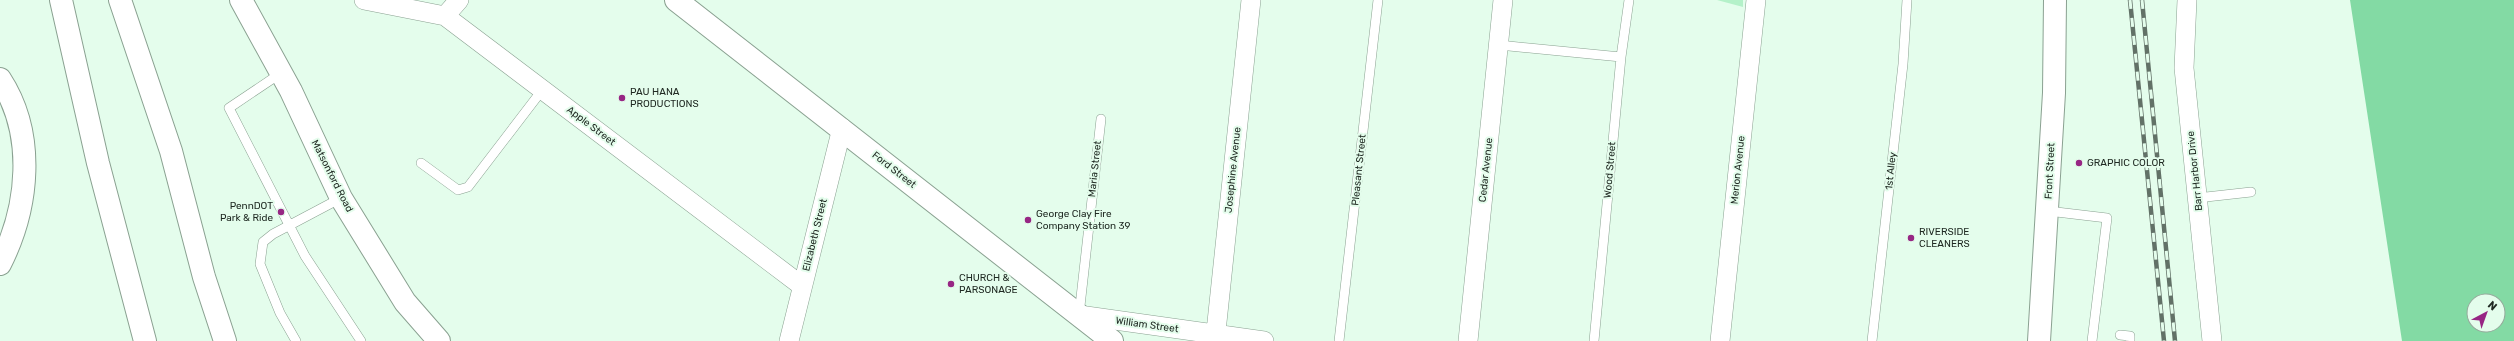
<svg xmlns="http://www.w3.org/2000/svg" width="2514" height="341" viewBox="0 0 2514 341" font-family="Rubik,sans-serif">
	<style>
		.green { fill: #b4f1c9 }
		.water { fill: #83daa4; fill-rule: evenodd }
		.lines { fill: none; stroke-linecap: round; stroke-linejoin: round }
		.service-casing { stroke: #8aa191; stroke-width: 10 }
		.minor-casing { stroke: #8aa191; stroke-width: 20 }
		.secondary-casing { stroke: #8aa191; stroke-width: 24 }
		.primary-casing { stroke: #8aa191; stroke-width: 24 }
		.motorway-casing { stroke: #8aa191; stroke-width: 24 }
		.service { stroke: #fff; stroke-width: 9 }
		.minor { stroke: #fff; stroke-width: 19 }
		.secondary { stroke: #fff; stroke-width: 22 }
		.primary { stroke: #fff; stroke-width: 22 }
		.motorway { stroke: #fff; stroke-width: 22 }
		.rail-casing { stroke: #627167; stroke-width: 4.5 }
		.rail { stroke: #e4fdec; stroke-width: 3; stroke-dasharray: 9; stroke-linecap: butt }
		.poi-dot { fill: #972684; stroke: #e4fdec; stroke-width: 1.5 }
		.labels { text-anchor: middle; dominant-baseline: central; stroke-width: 4; stroke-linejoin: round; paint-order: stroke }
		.poi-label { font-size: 10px; fill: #202a23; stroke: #e4fdec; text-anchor: start }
		.street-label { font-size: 10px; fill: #202a23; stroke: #e4fdec }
	</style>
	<rect width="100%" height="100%" fill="#e4fdec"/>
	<path class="green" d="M 1717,0 L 1743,0 L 1743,7 Z"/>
	<path class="water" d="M 2350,0 L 2514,0 L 2514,341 L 2402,341 ZM 2474,301 L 2498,301 L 2498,325 L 2474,325 Z"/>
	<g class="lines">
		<defs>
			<path id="service" d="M 1499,45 L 1621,57
				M 281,73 L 229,108 L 305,256 L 361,341
				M 421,163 L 458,190 L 468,187 L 543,89
				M 2197,198 L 2251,192
				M 2048,211 L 2107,218 L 2092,341
				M 1079,315 L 1101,119
				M 2120,335 L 2130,336 L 2130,341
				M 296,341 L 280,313 L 260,264 L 263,242 L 273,234 L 341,198
				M 1339,341 L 1378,0
				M 1594,341 L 1621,57 L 1629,0
				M 1872,341 L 1903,64 L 1907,0"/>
			<path id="minor" d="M 364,0 L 445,16 L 802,286
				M 2187,0 L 2184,68 L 2212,341
				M 445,16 L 459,0
				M 1079,315 L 1264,341
				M 789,341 L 842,128
				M 1215,341 L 1251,0
				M 1468,341 L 1503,0
				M 1720,341 L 1756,0"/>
			<path id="secondary" d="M 2039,341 L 2054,93 L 2055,0"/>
			<path id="primary" d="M 241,0 L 291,91 L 341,198 L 405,302 L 439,341
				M 676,0 L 1112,341"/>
			<path id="motorway" d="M 61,0 L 98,163 L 145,341
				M 120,0 L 171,151 L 204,277 L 225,341
				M 0,79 C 36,134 29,207 0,264"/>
		</defs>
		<use href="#service" class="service-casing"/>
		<use href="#minor" class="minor-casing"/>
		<use href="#secondary" class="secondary-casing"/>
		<use href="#primary" class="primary-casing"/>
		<use href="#motorway" class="motorway-casing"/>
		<use href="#service" class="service"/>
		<use href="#minor" class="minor"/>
		<use href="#secondary" class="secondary"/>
		<use href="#primary" class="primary"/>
		<use href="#motorway" class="motorway"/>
		<defs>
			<path id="rail" d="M 2130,0 L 2164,341
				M 2142,0 L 2175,341"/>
		</defs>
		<use href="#rail" class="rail-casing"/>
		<use href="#rail" class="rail"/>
	</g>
	<g class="poi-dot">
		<circle cx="622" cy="98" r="4"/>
		<circle cx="2079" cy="163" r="4"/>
		<circle cx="281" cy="212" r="4"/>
		<circle cx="1028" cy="220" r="4"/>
		<circle cx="1911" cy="238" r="4"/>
		<circle cx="951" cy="284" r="4"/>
	</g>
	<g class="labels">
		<g class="poi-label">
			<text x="630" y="92">PAU HANA<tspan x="630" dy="12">PRODUCTIONS</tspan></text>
			<text x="2087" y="163">GRAPHIC COLOR</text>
			<text x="273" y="206" text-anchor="end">PennDOT<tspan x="273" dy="12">Park &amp; Ride</tspan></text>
			<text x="1036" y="214">George Clay Fire<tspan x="1036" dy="12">Company Station 39</tspan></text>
			<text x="1919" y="232">RIVERSIDE<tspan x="1919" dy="12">CLEANERS</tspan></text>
			<text x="959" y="278">CHURCH &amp;<tspan x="959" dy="12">PARSONAGE</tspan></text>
		</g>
		<g class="street-label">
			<text transform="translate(591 126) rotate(37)">Apple Street</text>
			<text transform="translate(1095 169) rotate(-84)">Maria Street</text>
			<text transform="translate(894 170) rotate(38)">Ford Street</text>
			<text transform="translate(1233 170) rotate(-84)">Josephine Avenue</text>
			<text transform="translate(1359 170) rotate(-84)">Pleasant Street</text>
			<text transform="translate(1486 170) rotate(-84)">Cedar Avenue</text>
			<text transform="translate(1610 170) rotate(-85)">Wood Street</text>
			<text transform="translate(1738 170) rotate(-84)">Merion Avenue</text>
			<text transform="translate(1891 171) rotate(-84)">1st Alley</text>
			<text transform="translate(2050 171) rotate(-87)">Front Street</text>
			<text transform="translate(2195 171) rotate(-96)">Barr Harbor Drive</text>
			<text transform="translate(332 176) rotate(63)">Matsonford Road</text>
			<text transform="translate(815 235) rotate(-76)">Elizabeth Street</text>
			<text transform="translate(1147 325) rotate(8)">William Street</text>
		</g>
	</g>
	<g transform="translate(2486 313) rotate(41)"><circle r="19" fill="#e4fdec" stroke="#96a99c"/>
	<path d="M0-3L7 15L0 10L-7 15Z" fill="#972684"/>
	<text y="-6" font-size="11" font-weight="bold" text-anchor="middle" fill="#202a23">N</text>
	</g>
</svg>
